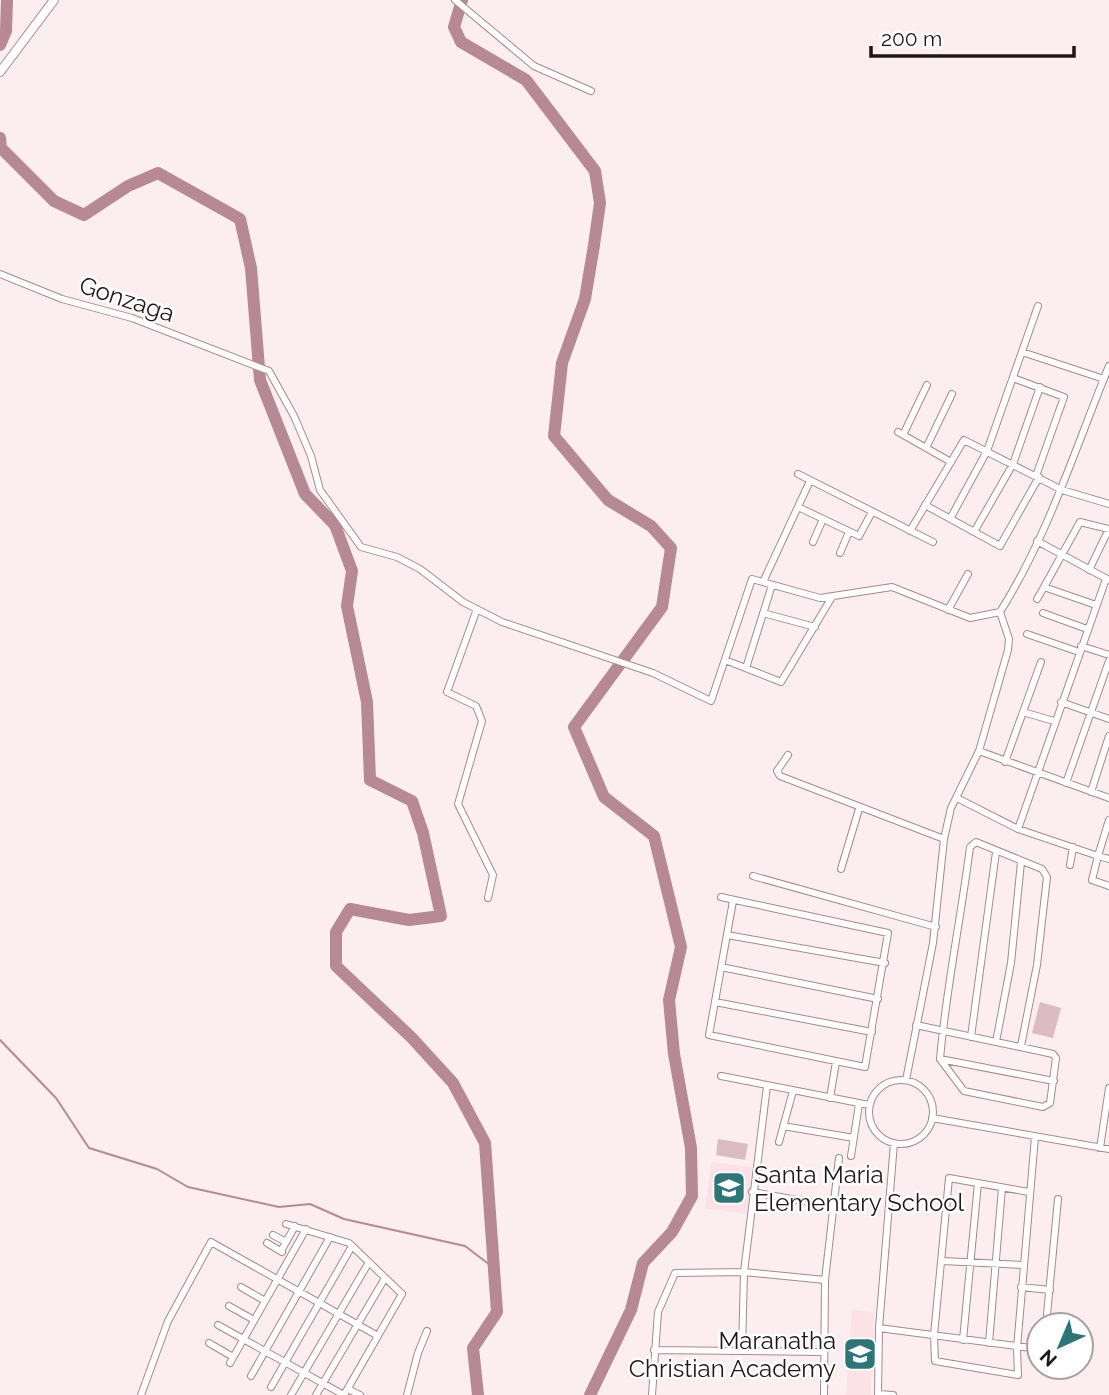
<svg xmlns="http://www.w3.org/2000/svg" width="1109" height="1395" viewBox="0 0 1109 1395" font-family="Raleway,sans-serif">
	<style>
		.built { fill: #fce1e7 }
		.green { fill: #dcbcc3 }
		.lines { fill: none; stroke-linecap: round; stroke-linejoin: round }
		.stream { stroke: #b68994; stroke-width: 2 }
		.river { stroke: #b68994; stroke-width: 12 }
		.minor-casing { stroke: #a8888f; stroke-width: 8 }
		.tertiary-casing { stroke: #a8888f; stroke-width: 10 }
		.minor { stroke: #fff; stroke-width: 6 }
		.tertiary { stroke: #fff; stroke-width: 8 }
		.labels { text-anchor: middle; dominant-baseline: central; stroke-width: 5; stroke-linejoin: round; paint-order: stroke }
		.street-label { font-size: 24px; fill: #211518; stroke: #fff }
		.poi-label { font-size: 24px; fill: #211518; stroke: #fff; text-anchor: start }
	</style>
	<rect width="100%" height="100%" fill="#fbedf0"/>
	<path class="built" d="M 711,1162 L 752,1167 L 746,1214 L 705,1208 Z
		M 852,1309 L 874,1313 L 871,1395 L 846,1395 Z"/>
	<path class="green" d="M 1040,1002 L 1061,1008 L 1053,1038 L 1032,1033 Z
		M 718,1139 L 748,1144 L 745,1160 L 716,1155 Z"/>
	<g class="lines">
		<path class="stream" d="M 0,1040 L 56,1098 L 89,1148 L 157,1169 L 188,1187 L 279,1207 L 310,1204 L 344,1219 L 465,1246 L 494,1268"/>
		<path class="river" d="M 462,0 L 454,27 L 461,42 L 526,80 L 595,171 L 600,203 L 594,245 L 585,299 L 562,363 L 554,436 L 608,500 L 651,526 L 671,548 L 662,607 L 574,727 L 604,797 L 654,836 L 681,947 L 669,1000 L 674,1054 L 691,1148 L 692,1196 L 672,1232 L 643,1263 L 631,1310 L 590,1395
			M 0,45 L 6,31 L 7,0
			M 0,138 L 1,148 L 54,201 L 84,215 L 128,186 L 158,173 L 240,219 L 251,268 L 260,380 L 305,494 L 335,525 L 352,571 L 347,606 L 367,702 L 370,780 L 412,801 L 423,833 L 441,916 L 409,920 L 350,909 L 336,932 L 336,966 L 412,1038 L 453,1083 L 485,1143 L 497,1312 L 473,1348 L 478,1395"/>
		<defs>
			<path id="minor" d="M 455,0 L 534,66 L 591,91
				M 0,274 L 62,299 L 132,318 L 269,371 L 294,416 L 311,456 L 320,490 L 361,547 L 397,557 L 420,569 L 463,602 L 502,622 L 653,673 L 711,701 L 752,579 L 820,598 L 892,587 L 970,618 L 1000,612 C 1048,536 1075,449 1109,366
				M 1022,352 L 1104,379
				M 1013,378 L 1064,397 L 1036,476
				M 898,432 L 951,462
				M 903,435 L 927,385
				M 926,448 L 952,394
				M 798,474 L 933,542
				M 925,505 L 1000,546 L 1039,477
				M 798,507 L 859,536 L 872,512
				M 950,519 L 987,451 L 1038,306
				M 910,531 L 964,440 L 1062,490 L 1109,504
				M 974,532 L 1013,464 L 1040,387
				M 1037,541 L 1109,580
				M 813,542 L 823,519
				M 840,553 L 849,532
				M 1089,570 L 1109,529 L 1080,522 L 1044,587 L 1096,605
				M 763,582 L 810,481
				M 1037,599 L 1044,587
				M 477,609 L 447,692 L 476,706 L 482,721 L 458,804 L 493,875 L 488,898
				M 948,610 L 968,574
				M 763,613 L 815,627
				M 1043,613 L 1087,629
				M 1027,634 L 1079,652
				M 1081,646 L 1109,655
				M 725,660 L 781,682 L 832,597
				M 746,668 L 772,585
				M 1061,702 L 1109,719
				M 1023,712 L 1054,721
				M 979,751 L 1109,798
				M 788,755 L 777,771 L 780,776 L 944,839
				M 1005,762 L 1041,662
				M 1066,783 L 1109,661
				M 1091,792 L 1109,736
				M 957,798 L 1018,829 L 1098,856 L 1109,820
				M 1018,829 L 1106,579
				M 1109,859 L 1098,856 L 1092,880 L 1109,886
				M 1070,865 L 1073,847
				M 841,869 L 859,809
				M 753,876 L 936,927
				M 721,897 L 888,933 L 865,1067 L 709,1035 L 733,901
				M 727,935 L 885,963
				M 721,967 L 878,999
				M 715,1002 L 872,1032
				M 916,1025 L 1053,1054 L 1056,1058 L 1050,1103 L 1043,1107 L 964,1091 L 940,1059 C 946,989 961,918 970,847 L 976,842 L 1042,869 L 1047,877 L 1037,965 L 1021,1046
				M 971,1037 L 996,852
				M 996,1042 L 1011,963 L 1021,862
				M 940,1059 L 1054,1081
				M 721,1076 L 869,1105
				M 906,1080 L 933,943 L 944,839 L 951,808 L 979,751 L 1008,650 L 1009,639 L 1000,612
				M869 1112a32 32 0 1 1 64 0a32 32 0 1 1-64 0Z
				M 830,1098 L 836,1062
				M 932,1118 L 1109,1149
				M 783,1126 L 854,1138
				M 779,1142 L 793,1091
				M 1100,1148 L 1109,1088
				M 851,1156 L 859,1104
				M 752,1192 L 832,1206
				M 1029,1192 L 949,1178 L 934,1335 L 935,1361 L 1018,1375 L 1017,1348 L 1035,1137
				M 273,1235 L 286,1242
				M 267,1243 L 282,1252
				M 281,1251 L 295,1226
				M 943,1261 L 1023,1265
				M 241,1287 L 265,1301
				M 1021,1287 L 1050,1290
				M 229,1306 L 254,1320
				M 218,1325 L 344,1395 L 402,1294 L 349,1243 L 286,1224
				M 1046,1325 L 1058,1199
				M 879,1328 L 1039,1349
				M 963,1340 L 978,1183
				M 209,1343 L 233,1357
				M 989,1343 L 1002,1188
				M 654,1350 L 824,1352
				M 742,1351 L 744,1272 L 767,1086
				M 230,1363 L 306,1229
				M 251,1376 L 330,1237
				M 271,1387 L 352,1246
				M 348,1389 L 360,1395
				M 878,1394 L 893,1395
				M 141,1395 L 168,1321 L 211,1242 L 378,1336
				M 291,1395 L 369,1262
				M 316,1395 L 385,1278
				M 407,1395 L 418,1353 L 427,1331
				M 652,1395 L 658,1312 L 675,1273 L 744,1272 L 825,1280
				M 824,1395 L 825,1280 L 839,1158
				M 878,1395 L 879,1328 L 894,1143"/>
			<path id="tertiary" d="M 0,72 L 54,0"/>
		</defs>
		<use href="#minor" class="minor-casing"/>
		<use href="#tertiary" class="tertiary-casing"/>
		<use href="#minor" class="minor"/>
		<use href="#tertiary" class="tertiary"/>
	</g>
	<defs>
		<symbol id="school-square" viewBox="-11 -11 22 22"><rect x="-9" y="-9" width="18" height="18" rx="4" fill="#2c7677" stroke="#fff"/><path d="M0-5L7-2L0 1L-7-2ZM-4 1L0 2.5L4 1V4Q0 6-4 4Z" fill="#fff"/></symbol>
	</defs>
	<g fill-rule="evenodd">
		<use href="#school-square" x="710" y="1169" width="38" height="38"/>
		<use href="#school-square" x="841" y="1335" width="38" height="38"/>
	</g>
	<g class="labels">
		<g class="street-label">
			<text transform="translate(127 299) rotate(18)">Gonzaga</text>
		</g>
		<g class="poi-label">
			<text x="754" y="1174">Santa Maria<tspan x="754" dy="28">Elementary School</tspan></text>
			<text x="836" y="1340" text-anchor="end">Maranatha<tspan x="836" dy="28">Christian Academy</tspan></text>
		</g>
	</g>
	<g transform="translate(1060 1346) rotate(224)"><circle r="33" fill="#ffffff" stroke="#a6a1a3" stroke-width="2"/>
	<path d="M0-5L12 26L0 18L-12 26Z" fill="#2c7677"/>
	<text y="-10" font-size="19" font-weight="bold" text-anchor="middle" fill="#211518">N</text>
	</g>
	<path d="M871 46v10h203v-10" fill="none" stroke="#211518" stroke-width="3.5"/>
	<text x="881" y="46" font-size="21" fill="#211518" stroke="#ffffff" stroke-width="5" paint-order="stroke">200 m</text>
</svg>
